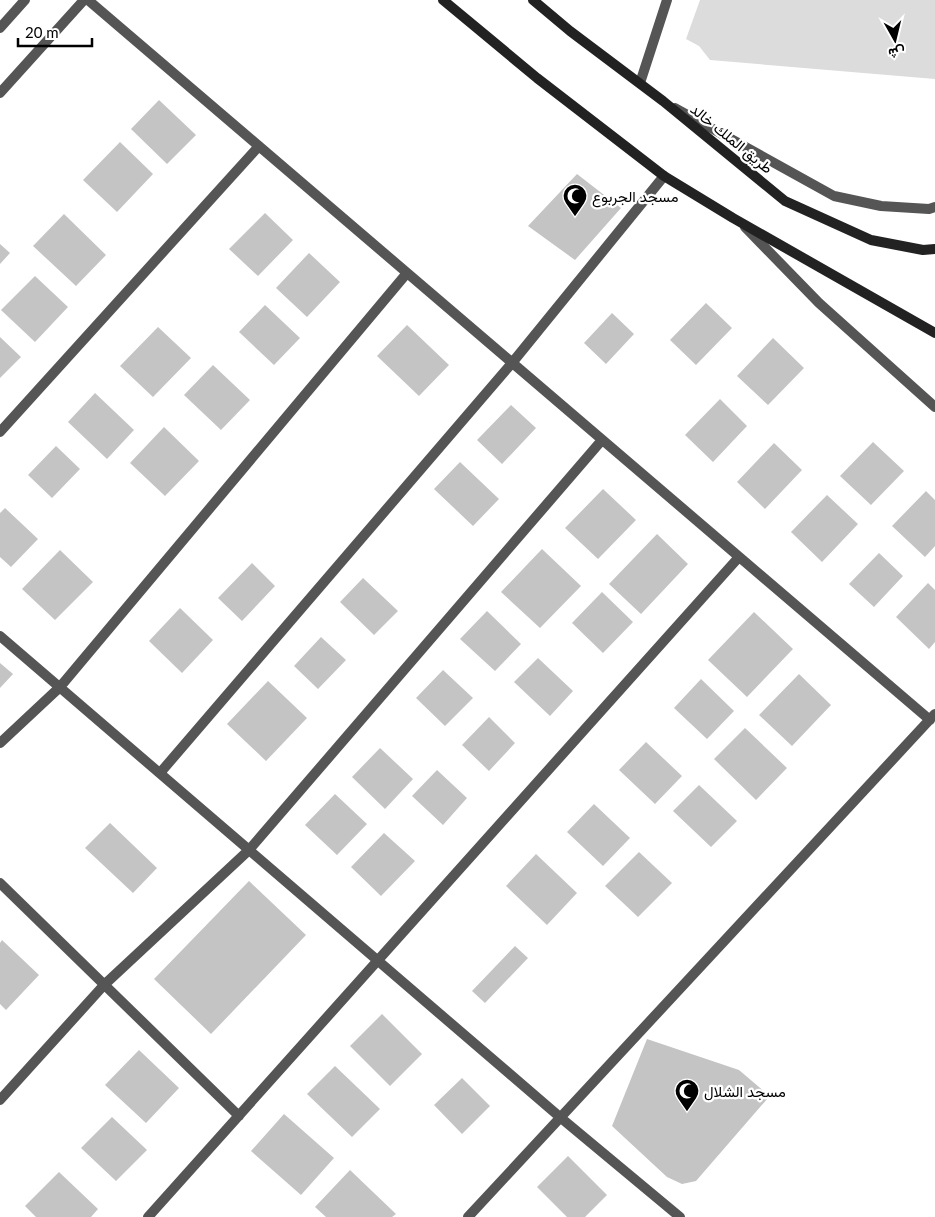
<svg xmlns="http://www.w3.org/2000/svg" width="935" height="1217" viewBox="0 0 935 1217" font-family="Lato,Vazirmatn,sans-serif">
	<style>
		.green { fill: #dcdcdc }
		.building { fill: #c4c4c4 }
		.lines { fill: none; stroke-linecap: round; stroke-linejoin: round }
		.street { stroke: #555; stroke-width: 10 }
		.secondary { stroke: #222; stroke-width: 10 }
		.labels { text-anchor: middle; dominant-baseline: central; stroke-width: 4.5; stroke-linejoin: round; paint-order: stroke }
		.street-label { font-size: 15px; fill: #000; stroke: #fff }
		.poi-label { font-size: 15px; fill: #000; stroke: #fff; text-anchor: start }
	</style>
	<rect width="100%" height="100%" fill="#fff"/>
	<path class="green" d="M 700,0 L 935,0 L 935,79 L 710,60 L 699,46 L 686,39 Z"/>
	<path class="building" d="M 159,100 L 196,135 L 167,164 L 131,129 Z
		M 120,142 L 153,174 L 117,212 L 83,180 Z
		M 577,174 L 621,208 L 575,260 L 528,226 Z
		M 265,213 L 293,240 L 258,276 L 229,249 Z
		M 64,214 L 106,255 L 76,286 L 33,246 Z
		M 0,244 L 10,253 L 0,264 Z
		M 309,253 L 340,282 L 307,317 L 276,288 Z
		M 35,276 L 68,307 L 35,342 L 1,310 Z
		M 706,303 L 732,328 L 696,365 L 670,340 Z
		M 265,305 L 300,338 L 274,365 L 239,332 Z
		M 612,313 L 634,334 L 606,364 L 584,343 Z
		M 407,325 L 449,365 L 419,396 L 377,356 Z
		M 158,327 L 191,358 L 153,397 L 120,366 Z
		M 0,337 L 21,357 L 0,378 Z
		M 773,338 L 804,368 L 768,405 L 737,376 Z
		M 213,365 L 250,400 L 221,430 L 184,395 Z
		M 95,393 L 134,430 L 107,459 L 68,422 Z
		M 720,399 L 747,426 L 713,462 L 685,435 Z
		M 511,405 L 536,428 L 502,464 L 477,440 Z
		M 164,427 L 199,461 L 165,496 L 130,463 Z
		M 873,442 L 904,471 L 871,505 L 840,476 Z
		M 774,443 L 802,470 L 765,509 L 737,482 Z
		M 56,446 L 80,469 L 52,498 L 28,475 Z
		M 460,462 L 499,499 L 473,526 L 434,489 Z
		M 603,489 L 636,520 L 598,559 L 565,528 Z
		M 926,491 L 935,500 L 935,546 L 925,557 L 892,526 Z
		M 827,495 L 858,524 L 822,562 L 791,532 Z
		M 5,508 L 38,539 L 11,567 L 0,557 L 0,513 Z
		M 657,534 L 688,564 L 641,614 L 609,584 Z
		M 542,549 L 581,586 L 540,628 L 501,592 Z
		M 60,550 L 93,582 L 55,620 L 22,589 Z
		M 879,553 L 903,576 L 874,607 L 849,584 Z
		M 252,563 L 275,586 L 242,621 L 218,598 Z
		M 363,578 L 398,611 L 374,635 L 340,602 Z
		M 928,583 L 935,590 L 935,642 L 929,649 L 896,617 Z
		M 602,592 L 633,622 L 603,653 L 572,623 Z
		M 180,608 L 213,640 L 182,673 L 149,641 Z
		M 487,611 L 521,644 L 495,671 L 460,639 Z
		M 754,612 L 793,649 L 747,697 L 708,660 Z
		M 321,637 L 346,660 L 318,689 L 294,666 Z
		M 538,658 L 573,691 L 550,716 L 514,682 Z
		M 0,663 L 13,674 L 0,688 Z
		M 443,670 L 473,698 L 445,726 L 416,698 Z
		M 799,674 L 831,705 L 792,746 L 759,715 Z
		M 701,679 L 734,711 L 707,739 L 674,708 Z
		M 268,681 L 307,718 L 266,761 L 227,724 Z
		M 489,717 L 515,743 L 489,771 L 462,745 Z
		M 745,728 L 787,768 L 756,800 L 714,759 Z
		M 646,742 L 682,776 L 655,804 L 619,770 Z
		M 380,748 L 413,779 L 385,809 L 352,777 Z
		M 437,770 L 467,798 L 443,825 L 412,796 Z
		M 699,785 L 737,821 L 711,847 L 673,811 Z
		M 335,794 L 367,824 L 337,855 L 305,825 Z
		M 594,804 L 630,838 L 603,866 L 567,832 Z
		M 110,823 L 157,868 L 133,893 L 85,848 Z
		M 384,833 L 415,861 L 381,896 L 351,867 Z
		M 639,852 L 672,883 L 638,917 L 605,886 Z
		M 536,854 L 577,893 L 547,925 L 506,886 Z
		M 249,881 L 306,935 L 211,1034 L 154,979 Z
		M 2,940 L 39,975 L 6,1010 L 0,1004 L 0,943 Z
		M 515,946 L 528,958 L 485,1003 L 472,991 Z
		M 382,1014 L 422,1054 L 390,1086 L 350,1046 Z
		M 647,1039 L 739,1070 L 765,1092 L 768,1098 L 696,1181 L 682,1184 L 667,1177 L 612,1126 Z
		M 139,1050 L 179,1088 L 146,1123 L 105,1085 Z
		M 335,1066 L 380,1109 L 352,1137 L 307,1094 Z
		M 462,1078 L 490,1106 L 462,1134 L 434,1105 Z
		M 284,1114 L 334,1158 L 301,1195 L 251,1151 Z
		M 112,1117 L 147,1150 L 116,1181 L 81,1148 Z
		M 568,1156 L 607,1195 L 585,1217 L 567,1217 L 537,1187 Z
		M 350,1170 L 396,1214 L 392,1217 L 326,1217 L 315,1207 Z
		M 59,1172 L 98,1209 L 91,1217 L 36,1217 L 25,1206 Z"/>
	<g class="lines">
		<path class="street" d="M 88,0 L 930,720
			M 0,28 L 25,0
			M 640,83 L 667,0
			M 0,93 L 84,0
			M 675,108 L 834,196 L 881,206 L 929,209 L 935,207
			M 745,227 L 819,303 L 935,407
			M 0,432 L 259,146
			M 0,636 L 561,1118 L 680,1217
			M 0,743 L 60,687 L 407,273
			M 160,773 L 512,363 L 664,176
			M 0,883 L 239,1116
			M 0,1100 L 104,985 L 249,850 L 602,440
			M 148,1217 L 739,557
			M 468,1217 L 935,714"/>
		<path class="secondary" d="M 443,0 L 537,78 L 664,176 L 733,218 L 935,333
			M 533,0 L 570,31 L 663,101 L 785,201 L 871,240 L 923,250 L 935,249"/>
	</g>
	<defs>
		<symbol id="mosque-pin" viewBox="-11 -11 22 30"><path d="M0 17L-7.5 6A9.5 9.5 0 1 1 7.5 6Z" fill="#000" stroke="#fff"/><path d="M3.5-4.9A6 6 0 1 0 3.5 4.9A5 5 0 1 1 3.5-4.9Z" fill="#fff"/></symbol>
	</defs>
	<g fill-rule="evenodd">
		<use href="#mosque-pin" x="561" y="182" width="28" height="38"/>
		<use href="#mosque-pin" x="673" y="1077" width="28" height="38"/>
	</g>
	<g class="labels">
		<g class="street-label">
			<text transform="translate(732 138) rotate(39)">طريق الملك خالد</text>
		</g>
		<g class="poi-label">
			<text x="592" y="196">مسجد الجربوع</text>
			<text x="704" y="1091">مسجد الشلال</text>
		</g>
	</g>
	<g transform="translate(895 40) rotate(172)" stroke="#ffffff" stroke-width="4" paint-order="stroke">
	<path d="M0-4L9 19L0 12L-9 19Z" fill="#000000"/>
	<text y="-8" font-size="14" font-weight="bold" text-anchor="middle" fill="#000000">ش</text>
	</g>
	<path d="M18 38v8h74v-8" fill="none" stroke="#000000" stroke-width="2.5"/>
	<text x="25" y="38" font-size="15" fill="#000000" stroke="#ffffff" stroke-width="4" paint-order="stroke">20 m</text>
</svg>
